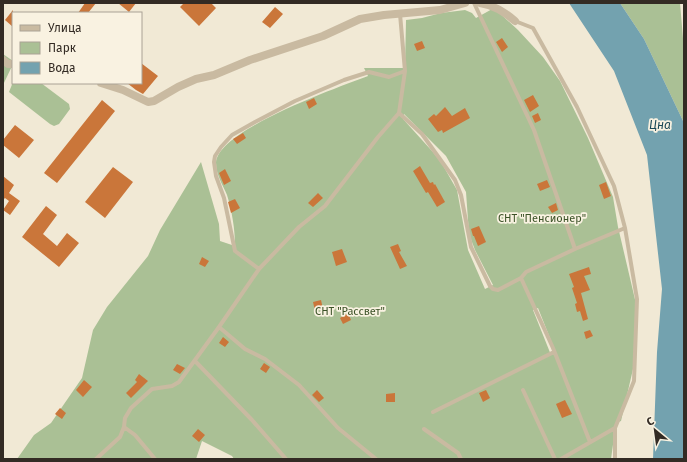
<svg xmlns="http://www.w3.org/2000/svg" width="687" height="462" viewBox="0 0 687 462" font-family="'Fira Sans',sans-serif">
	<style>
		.green { fill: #aac095; fill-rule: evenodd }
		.water { fill: #73a2af }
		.building { fill: #ca763a }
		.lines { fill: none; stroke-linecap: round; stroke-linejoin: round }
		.service { stroke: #c9baa1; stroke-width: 4 }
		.minor { stroke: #c9baa1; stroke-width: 8 }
		.labels { text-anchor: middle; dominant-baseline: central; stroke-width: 3.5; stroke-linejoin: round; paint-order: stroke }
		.park-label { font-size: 11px; fill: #3b5227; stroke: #f9f2e1 }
		.water-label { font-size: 12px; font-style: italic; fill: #194755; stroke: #f9f2e1 }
	</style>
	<rect width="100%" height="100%" fill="#f1e9d5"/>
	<path class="green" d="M 620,3 L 680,3 L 684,50 L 684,123 L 644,39 Z
		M 494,8 L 518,30 L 543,57 L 560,81 L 588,138 L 613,197 L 618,227 L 637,308 L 633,369 L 621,421 L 616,423 L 611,459 L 234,459 L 232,456 L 202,441 L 196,459 L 17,459 L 34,435 L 51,423 L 82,378 L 93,330 L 107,307 L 148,256 L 160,230 L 201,162 L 219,224 L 220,241 L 235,246 C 235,229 232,211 227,195 C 223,185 216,175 216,163 C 217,130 339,87 368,76 L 364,68 L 405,68 L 406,20 L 422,18 L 441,13 L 465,10 L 472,13 L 476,18 ZM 404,114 L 446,156 L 466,192 L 469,234 L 475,250 L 493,285 L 485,289 L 468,250 L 457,190 L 441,162 L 432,151 L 403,119 ZM 538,308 L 556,353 L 551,355 L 533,310 Z
		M 3,54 L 13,61 L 13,64 L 3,85 Z
		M 13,82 L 41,83 L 69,104 L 70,109 L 59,124 L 54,126 L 50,124 L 9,92 Z"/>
	<path class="water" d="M 569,3 L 620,3 L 644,39 L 684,123 L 684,459 L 653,459 L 657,352 L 662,289 L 647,155 L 614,71 Z"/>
	<path class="building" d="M 85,3 L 96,3 L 88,13 L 78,13 Z
		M 118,3 L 136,3 L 129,12 Z
		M 184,3 L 211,3 L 216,8 L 199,26 L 180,7 Z
		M 275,7 L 283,14 L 270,28 L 262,22 Z
		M 13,10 L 13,27 L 5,20 Z
		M 502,38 L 508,47 L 502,52 L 496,42 Z
		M 422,41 L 425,48 L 417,51 L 414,44 Z
		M 141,63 L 158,76 L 143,94 L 136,90 L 127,83 L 141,83 Z
		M 533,95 L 539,106 L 530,112 L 524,100 Z
		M 314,98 L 317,104 L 309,109 L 306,102 Z
		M 102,100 L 115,111 L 57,183 L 44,173 Z
		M 445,107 L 452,116 L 465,108 L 470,118 L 443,133 L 442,130 L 438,132 L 428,119 L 434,114 L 436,116 Z
		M 538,113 L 541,120 L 535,123 L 532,116 Z
		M 15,125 L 34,140 L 19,158 L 3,145 L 3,140 Z
		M 243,133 L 246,138 L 237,144 L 233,139 Z
		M 420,166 L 430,183 L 433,182 L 434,185 L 435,184 L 445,202 L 437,207 L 428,192 L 426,193 L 413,171 Z
		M 113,167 L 133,182 L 105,218 L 85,202 Z
		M 225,169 L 231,181 L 224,185 L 219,173 Z
		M 3,176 L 14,185 L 9,193 L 20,201 L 10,215 L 3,210 L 9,201 L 5,198 L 3,200 Z
		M 547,180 L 550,187 L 540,191 L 537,184 Z
		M 606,182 L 611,196 L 604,199 L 599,185 Z
		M 318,193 L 323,198 L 313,207 L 308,203 Z
		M 235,199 L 240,208 L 231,213 L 228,202 Z
		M 556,203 L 558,210 L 552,213 L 548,207 Z
		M 46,206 L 57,215 L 43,234 L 57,246 L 67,233 L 79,243 L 59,267 L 22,237 Z
		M 479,226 L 486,242 L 478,246 L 474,236 L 473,236 L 471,229 Z
		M 398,244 L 401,251 L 399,252 L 407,266 L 400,269 L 390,247 Z
		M 342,249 L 347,262 L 336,266 L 332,252 Z
		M 202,257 L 209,261 L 205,267 L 199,264 Z
		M 589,267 L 591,274 L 584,276 L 590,290 L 581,293 L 588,319 L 583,321 L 580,311 L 577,312 L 575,304 L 577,303 L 572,288 L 574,287 L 569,274 Z
		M 321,300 L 323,309 L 315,311 L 313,302 Z
		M 348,313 L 351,320 L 343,324 L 340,318 Z
		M 590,330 L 593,336 L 586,339 L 584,332 Z
		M 223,337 L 229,342 L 225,347 L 219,343 Z
		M 264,363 L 270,367 L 266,373 L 260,369 Z
		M 177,364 L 185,368 L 180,374 L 173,370 Z
		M 139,374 L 148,381 L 131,398 L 126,393 L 137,382 L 135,380 Z
		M 84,380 L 92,387 L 83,397 L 76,390 Z
		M 317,390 L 324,398 L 319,402 L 312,395 Z
		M 486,390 L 490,398 L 483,402 L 479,393 Z
		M 395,393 L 395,402 L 386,402 L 386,394 Z
		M 565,400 L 572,414 L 562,418 L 556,404 Z
		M 60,408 L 66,413 L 62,419 L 55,414 Z
		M 198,429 L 205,435 L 199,442 L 192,436 Z"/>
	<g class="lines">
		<path class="service" d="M 474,3 L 534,130 L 575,249 L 526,272 L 521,278 L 553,348 L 590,442
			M 400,14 L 405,71 L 399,113 L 422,134 L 455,180 L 461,195 L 471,247 L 490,286 L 493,289 L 498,290 L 521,278
			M 515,21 L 533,28 L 577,107 L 614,186 L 625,228 L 637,299 L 634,381 L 615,428 L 561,459
			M 575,249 L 625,228
			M 259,269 L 235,251 L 224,198 L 216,176 L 214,162 L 215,156 L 221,147 L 232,135 L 255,122 L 295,101 L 344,80 L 369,72 L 389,77 L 405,71
			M 219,327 L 245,349 L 265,359 L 299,385 L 338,428 L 376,459
			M 195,361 L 252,420 L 286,459
			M 523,390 L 555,459
			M 433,412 L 554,352
			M 424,429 L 458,453 L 461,459
			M 96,459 L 120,437 L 124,427
			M 155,459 L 135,435 L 124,427 L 125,418 L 131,408 L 152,389 L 172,386 L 179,382 L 219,327 L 259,269 L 299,227 L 325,206 L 378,137 L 399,113
			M 615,459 L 615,428"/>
		<path class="minor" d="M 480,3 C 494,5 504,12 515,21
			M 3,60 L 8,64 L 13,64
			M 101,83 L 123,90 L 148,102 L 154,101 L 178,87 L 196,79 L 214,75 L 250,60 L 323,36 L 360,19 L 384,15 L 440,10 L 465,3"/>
	</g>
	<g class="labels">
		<g class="park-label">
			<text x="542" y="218">СНТ "Пенсионер"</text>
			<text x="350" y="311">СНТ "Рассвет"</text>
		</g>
		<g class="water-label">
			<text x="660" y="125">Цна</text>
		</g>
	</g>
	<rect width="687" height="462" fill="none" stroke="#332b24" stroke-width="8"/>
	<rect x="12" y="12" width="130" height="72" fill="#f9f2e1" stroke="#aaa295"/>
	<rect x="20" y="25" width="20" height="6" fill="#c9baa1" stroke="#aaa295"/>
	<text x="48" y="32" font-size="12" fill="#332b24">Улица</text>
	<rect x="20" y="42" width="20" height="12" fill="#aac095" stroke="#aaa295"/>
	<text x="48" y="52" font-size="12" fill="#332b24">Парк</text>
	<rect x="20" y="62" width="20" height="12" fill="#73a2af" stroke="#aaa295"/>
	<text x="48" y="72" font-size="12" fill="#332b24">Вода</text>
	<g transform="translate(655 430) rotate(331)" stroke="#f9f2e1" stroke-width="3" paint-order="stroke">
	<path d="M0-3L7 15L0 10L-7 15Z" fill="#332b24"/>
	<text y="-6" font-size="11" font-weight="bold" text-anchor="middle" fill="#332b24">С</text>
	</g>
</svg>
